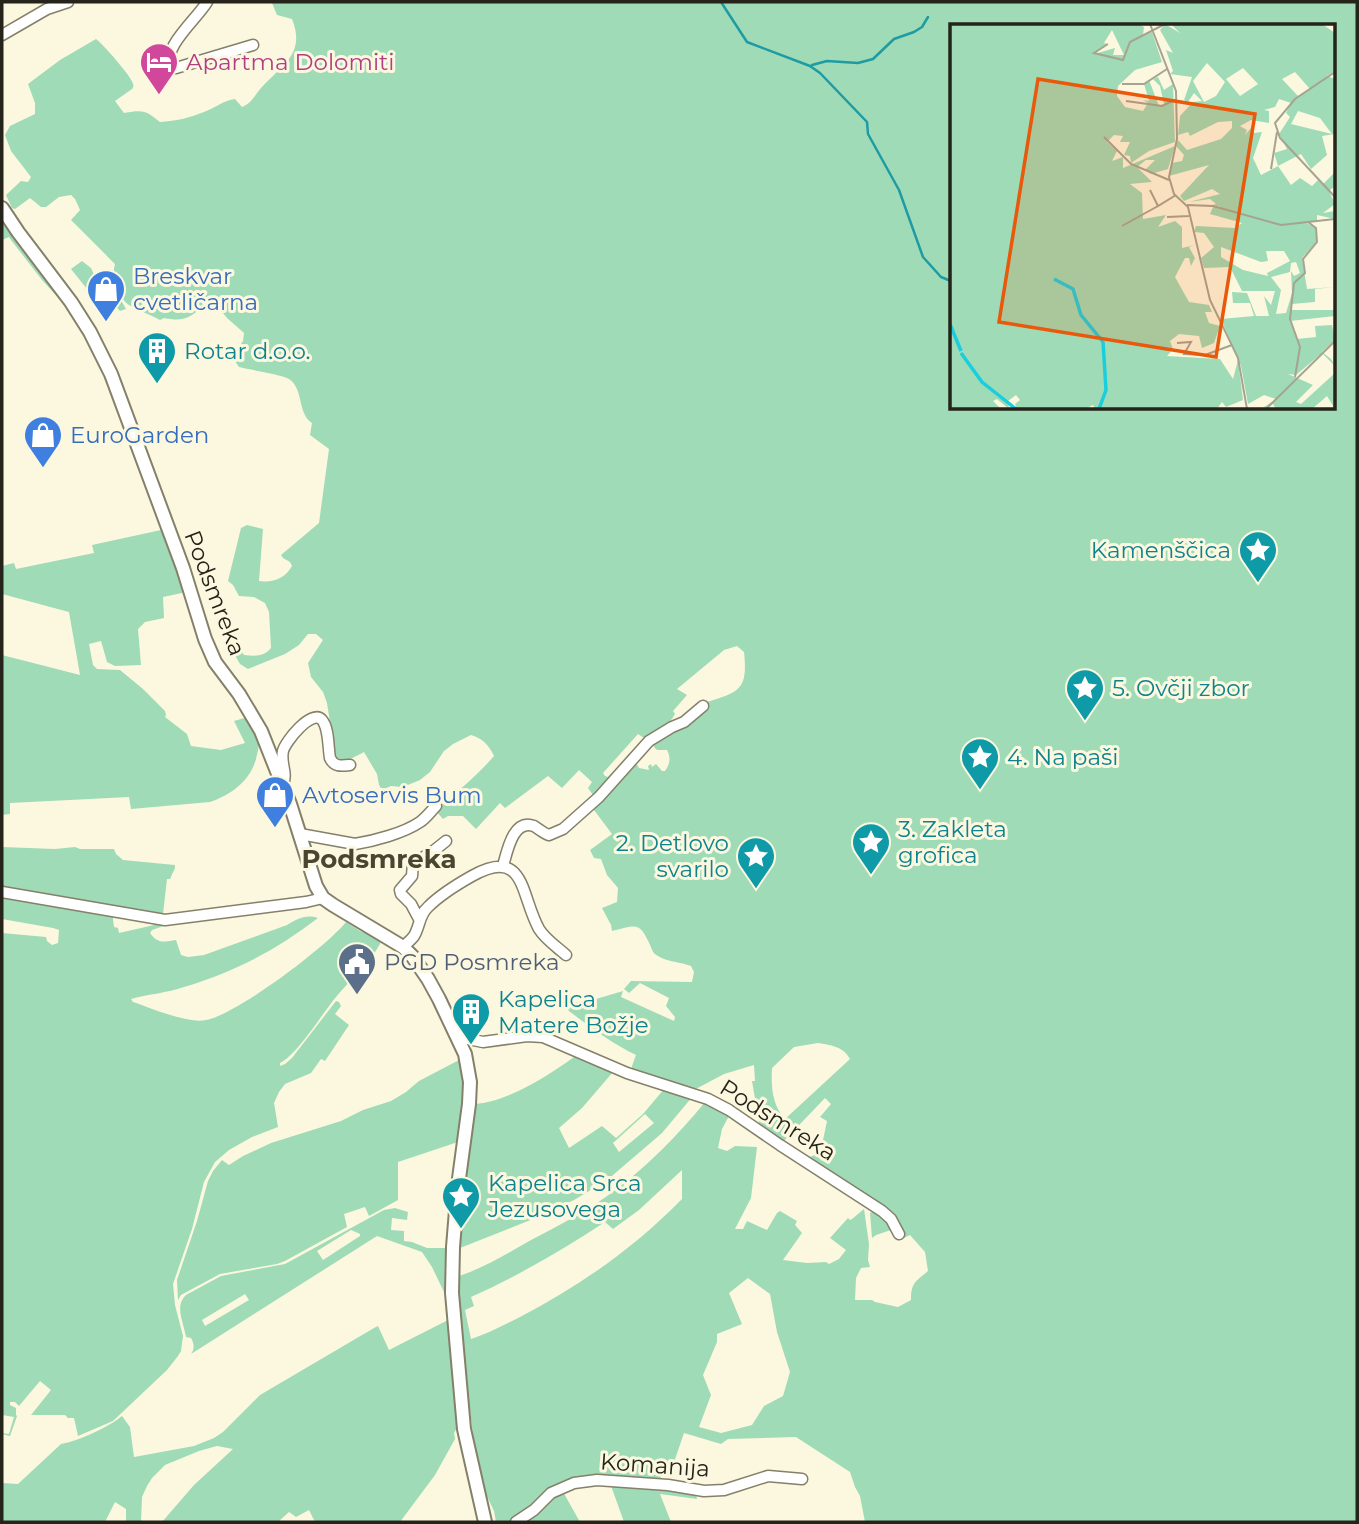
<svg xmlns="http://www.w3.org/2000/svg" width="1359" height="1524" viewBox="0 0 1359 1524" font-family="Montserrat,sans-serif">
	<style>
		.green { fill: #9fdbb6; fill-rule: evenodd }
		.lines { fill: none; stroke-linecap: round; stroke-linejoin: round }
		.stream { stroke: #1e9ba3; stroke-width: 2.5 }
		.minor-casing { stroke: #84806a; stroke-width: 13 }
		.tertiary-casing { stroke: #84806a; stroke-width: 16 }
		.minor { stroke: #fff; stroke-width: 10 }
		.tertiary { stroke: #fff; stroke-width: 12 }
		.labels { text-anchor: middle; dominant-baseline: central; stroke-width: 6; stroke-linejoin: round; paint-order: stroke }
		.hotel-label { font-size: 23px; fill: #b23c85; stroke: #fcf8df; text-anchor: start }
		.shop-label { font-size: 23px; fill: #366cbe; stroke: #fcf8df; text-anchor: start }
		.culture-label { font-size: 23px; fill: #0d838f; stroke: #fcf8df; text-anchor: start }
		.street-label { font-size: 23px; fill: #25231a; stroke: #fcf8df }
		.service-label { font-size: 23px; fill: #4e5e75; stroke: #fcf8df; text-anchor: start }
		.quarter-label { font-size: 26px; font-weight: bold; fill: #494531; stroke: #fcf8df }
		.inset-river { fill: none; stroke: #1bcede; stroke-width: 3.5 }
		.inset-road { fill: none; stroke: #a6a390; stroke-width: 2 }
		.view { fill: #e8590c; fill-opacity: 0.15; stroke: #e8590c; stroke-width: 3.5 }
		.inset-edge { fill: none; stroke: #25231a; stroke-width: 3.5 }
	</style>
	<rect width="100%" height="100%" fill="#fcf8df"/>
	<path class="green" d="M 273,2 L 1357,2 L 1357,1522 L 865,1522 L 860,1496 L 855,1487 L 850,1472 L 796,1437 L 728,1439 L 721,1444 L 684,1433 L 671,1471 L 662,1469 L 660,1482 L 594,1477 L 580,1480 L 560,1486 L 546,1495 L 512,1522 L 496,1522 L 494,1511 L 483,1488 L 473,1436 L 462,1340 L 459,1276 C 484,1268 508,1253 531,1240 C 558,1226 585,1212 610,1194 C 647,1167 677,1136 706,1101 L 730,1114 L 722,1129 L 718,1148 L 727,1151 L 735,1146 L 757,1147 L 751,1198 L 735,1229 L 743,1229 L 747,1221 L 767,1230 L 777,1213 L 780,1211 L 797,1221 L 795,1225 L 802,1233 L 783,1260 L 807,1263 L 826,1262 L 829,1264 L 839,1259 L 846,1250 L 830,1238 L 848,1218 L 850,1220 L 852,1219 L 864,1209 L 869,1244 L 868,1260 L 870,1267 L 861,1268 L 856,1278 L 855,1300 L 872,1300 L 875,1302 L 898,1307 L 911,1300 C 911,1283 915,1282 928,1271 L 925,1252 L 910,1235 L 904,1238 L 893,1218 L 886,1212 L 808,1161 L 807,1158 L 825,1151 L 823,1140 L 827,1121 L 820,1117 L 831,1104 L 825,1098 L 781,1144 L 760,1128 L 752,1081 L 755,1081 L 754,1065 L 724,1074 L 692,1091 L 684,1089 L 632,1072 L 632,1066 L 636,1055 C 609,1042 585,1023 561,1005 L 596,999 L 623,991 L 621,997 L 674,1021 L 675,1017 L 666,1006 L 669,998 L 640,983 L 629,993 L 624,989 L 631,981 L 692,982 L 694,972 L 691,966 C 681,962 667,962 658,956 C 653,953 653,952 651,947 C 639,921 638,925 612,931 L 611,925 L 602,908 L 617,902 L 618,888 L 607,875 L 601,859 L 594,858 L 590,850 L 612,834 L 594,810 L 595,804 L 635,761 L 639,768 L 649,770 L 648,766 L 651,764 L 652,767 L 656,764 L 662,771 L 665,771 C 670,764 671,758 667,750 L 657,750 L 654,747 L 652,741 C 663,733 677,730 688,723 C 695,718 699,712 707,709 L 706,703 L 707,702 C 740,692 748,689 744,652 L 737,646 L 724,650 L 677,689 L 687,695 L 673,711 L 675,714 C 665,731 659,728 647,740 C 629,759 614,779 595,798 L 588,788 L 592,782 L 579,770 L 562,788 L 548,776 L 505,808 L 500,803 L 476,829 L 463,816 L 448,816 L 443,819 L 436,811 C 455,793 477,776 494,756 C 488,744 483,739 471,735 L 453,744 L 444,751 L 430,772 L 420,780 L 403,787 L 391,786 L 382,790 L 379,785 L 377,774 L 364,752 C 354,757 347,763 337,758 L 334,748 L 327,703 L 323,692 L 311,677 L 308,663 L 323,640 L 316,634 L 308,634 L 299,645 L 285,654 L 248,669 L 240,664 L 232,650 L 233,645 L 236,644 L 244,655 C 255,656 264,657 271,648 L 269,612 L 265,603 L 254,597 L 239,596 L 233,585 L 228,581 L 241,528 L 247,525 L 263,529 L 259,581 C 272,583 285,579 292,566 L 290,562 L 283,558 L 281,555 L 319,523 L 329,449 L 310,435 L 312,423 C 297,413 304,389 289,379 C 280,374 250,370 239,367 L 232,357 L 243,341 L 244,333 L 227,318 L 219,308 L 204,305 C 190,318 184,322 164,318 L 160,320 C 150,314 138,311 129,305 C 117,296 111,278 115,264 L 71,220 L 80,210 L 75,199 L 71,195 L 59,197 L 46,207 L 41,207 L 30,198 L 15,209 L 12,208 L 6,195 L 21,181 L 28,182 L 31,177 L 11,151 L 5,135 L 10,126 L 35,114 L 35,103 L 28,84 L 60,60 L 96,39 C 101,42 133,78 133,84 C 134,86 133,88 132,89 L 115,101 L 124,113 C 143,110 145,110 160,122 C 176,121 189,118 204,112 C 215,108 224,100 235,99 L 242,107 C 251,104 255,95 261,88 C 282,65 306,54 292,19 L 277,15 L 272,3 ZM 951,26 L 1333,26 L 1333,408 L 951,408 ZM 638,734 L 644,738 L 608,777 L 605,776 L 603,773 ZM 818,1043 C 830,1045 843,1046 850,1059 L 785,1119 C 772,1105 771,1086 772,1068 L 794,1047 ZM 682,1170 L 682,1199 C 634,1248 581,1285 520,1317 C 504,1325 487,1334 471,1339 L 465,1310 L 474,1306 L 471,1297 C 518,1276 562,1250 605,1222 L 613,1229 L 639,1210 ZM 748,1278 L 770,1294 L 777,1332 L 790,1372 L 783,1396 L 764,1406 L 752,1425 L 721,1433 L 699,1427 L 711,1395 L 703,1375 L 717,1342 L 717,1334 L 742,1324 L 729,1293 Z
		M 2,216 L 64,301 L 63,303 L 42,280 L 11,240 L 9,237 L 2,240 Z
		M 82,261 L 91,268 L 95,277 L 107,276 L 126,309 L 120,311 L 112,302 L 101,308 L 96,309 L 95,299 L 71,269 Z
		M 161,530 L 185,591 L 182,593 L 163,597 L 164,618 L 145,622 L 138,629 L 141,665 L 115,666 L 107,662 L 101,641 L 89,644 L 93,665 L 97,669 L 120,670 L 143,689 L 165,711 L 166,715 L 165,717 L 187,734 L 191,746 L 221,750 L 245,743 L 234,721 L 248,717 C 252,725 258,734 259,743 C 259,748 257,754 256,759 C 250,781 231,795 210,802 L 131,809 L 129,797 L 10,803 L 10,814 L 2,815 L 2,655 L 80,675 L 69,612 L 2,594 L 2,566 L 14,563 L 16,569 L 94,553 L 92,545 Z
		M 2,847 L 55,849 L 75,847 L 80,849 L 114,849 L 116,854 L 123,860 L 175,865 L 175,868 L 170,879 L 167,879 L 163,914 L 150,916 L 2,889 Z
		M 2,895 L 114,915 L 113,919 L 114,927 L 118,928 L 119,933 L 163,923 L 172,923 L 152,930 L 150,933 C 158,944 164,942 176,940 L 181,955 L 188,957 L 204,955 L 287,925 C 297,919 306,914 318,918 C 278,949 233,973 184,987 C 167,993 149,994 131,999 L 133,1002 C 151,1008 188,1024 206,1020 C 236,1015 326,947 346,922 L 360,931 L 380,939 L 381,942 C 370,963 351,979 336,997 C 322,1014 297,1055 280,1063 L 280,1066 L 285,1064 L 292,1058 L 336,1001 L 339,1002 L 341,1006 L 335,1014 L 349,1025 L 325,1061 L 321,1059 L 311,1073 L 285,1084 L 279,1092 L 274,1103 L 278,1127 L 252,1137 L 229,1150 L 215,1162 L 204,1182 L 192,1229 L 173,1284 L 175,1305 L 183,1336 L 181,1351 L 178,1356 L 167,1370 L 113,1421 L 78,1436 L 74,1418 L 68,1418 L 65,1415 L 31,1415 L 51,1390 L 40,1381 L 19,1406 L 15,1402 L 10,1402 L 10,1405 L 16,1408 L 16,1415 L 17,1416 L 10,1436 L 2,1434 L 2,1433 L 9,1434 L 14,1417 L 2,1415 L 2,933 L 46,937 L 47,941 L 52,945 L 58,943 L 59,930 L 53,928 L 2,919 Z
		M 575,1054 L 613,1072 L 582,1108 L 559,1128 L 569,1148 L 602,1126 L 616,1138 L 643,1114 L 665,1088 L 693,1096 L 662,1133 L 606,1181 L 574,1200 L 538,1217 L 460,1248 L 458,1247 L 461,1203 L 475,1104 C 507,1102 548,1076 574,1057 ZM 645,1114 L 654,1123 L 619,1152 L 613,1143 Z
		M 461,1059 L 466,1083 L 458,1142 L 398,1162 L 398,1200 L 369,1216 L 365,1207 L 344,1214 L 347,1227 L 285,1261 L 277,1264 L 220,1274 L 181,1295 L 178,1300 L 177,1280 L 197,1221 L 208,1181 L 213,1171 L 222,1160 L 229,1165 L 243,1156 L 271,1143 L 341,1121 L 363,1110 L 391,1101 L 406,1092 L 419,1081 Z
		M 395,1208 L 408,1212 L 407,1220 L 392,1218 L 391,1230 L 404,1231 L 404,1241 L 412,1242 L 427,1248 L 446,1248 L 447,1289 L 444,1292 L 432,1267 L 422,1252 L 377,1236 L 191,1354 C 195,1349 194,1343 191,1338 L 186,1337 C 184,1323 174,1306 186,1295 L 221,1276 L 285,1264 L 384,1210 ZM 351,1230 L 360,1234 L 360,1236 L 323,1260 L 317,1251 ZM 245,1294 L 249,1300 L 205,1326 L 202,1320 Z
		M 875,1210 L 880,1213 L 894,1229 L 876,1235 L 872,1238 L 870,1213 Z
		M 450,1319 L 458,1421 L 457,1428 L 454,1433 L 455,1439 L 435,1475 L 400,1522 L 315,1522 L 309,1510 L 296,1517 L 289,1512 L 278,1522 L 162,1522 L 194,1485 L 233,1449 L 217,1446 L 199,1451 L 165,1465 L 152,1478 L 147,1486 L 142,1497 L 141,1522 L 126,1522 L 126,1509 L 115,1502 L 105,1522 L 2,1522 L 2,1483 L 18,1484 L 61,1444 C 78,1441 109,1427 122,1416 L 130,1427 L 134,1457 L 194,1446 L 214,1438 L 223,1432 L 260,1395 L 374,1328 L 378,1326 L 389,1350 Z
		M 610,1483 L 695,1490 L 697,1499 L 660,1494 L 671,1522 L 624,1522 Z
		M 562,1490 L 580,1522 L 520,1522 Z"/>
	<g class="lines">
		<path class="stream" d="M 721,2 L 747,42 L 810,66 L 820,73 L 867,122 L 868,134 L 899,190 L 923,257 L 941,277 L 951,281
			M 812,65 L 827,61 L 858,63 L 873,59 L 894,39 L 914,32 L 922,27 L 928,17"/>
		<defs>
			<path id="minor" d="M 207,2 C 197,19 162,47 170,68 L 176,68 L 253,45
				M 2,35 L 47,9 L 68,2
				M 283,784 C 288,773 280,763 283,751 C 285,742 312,708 322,720 C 329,728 328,747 330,758 C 334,767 341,766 350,765
				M 300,834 L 355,844 C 374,841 404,833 420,822 C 426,818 431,811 436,806
				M 503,866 C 507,852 513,818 534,826 C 539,829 543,833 549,835 L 563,829 L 599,797 L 649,741 L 672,727 L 684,722 L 703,706
				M 2,892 L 165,920 L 306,902 L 323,898
				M 419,919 L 411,904 L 401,894 L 400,890 L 412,876 L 413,863 L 431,853 L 446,841
				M 403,947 C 406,944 411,940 414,936 C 420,926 419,915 428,907 C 441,894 456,885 472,876 C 526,846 520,895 539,929 C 545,939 557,947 566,955
				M 458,1037 L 483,1042 L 527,1036 L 543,1037 L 627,1073 L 708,1099 L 729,1110 L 780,1145 L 882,1211 L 891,1219 L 899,1234
				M 516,1522 L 534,1510 L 551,1493 L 574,1483 L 597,1480 L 668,1485 L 704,1491 L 724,1490 L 768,1476 L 802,1479"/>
			<path id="tertiary" d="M 2,208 L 18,232 L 71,302 L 90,332 L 111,374 L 183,568 L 205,639 L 215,662 L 239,694 L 261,731 L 290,804 L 316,886 L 323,898 L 333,905 L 403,947 L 413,957 L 428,979 L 439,999 L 465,1054 L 470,1082 L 469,1104 L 458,1186 L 453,1247 L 452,1293 L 464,1429 L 485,1522"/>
		</defs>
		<use href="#minor" class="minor-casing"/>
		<use href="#tertiary" class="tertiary-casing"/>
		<use href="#minor" class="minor"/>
		<use href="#tertiary" class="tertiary"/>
	</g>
	<defs>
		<symbol id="hotel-pin" viewBox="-11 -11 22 30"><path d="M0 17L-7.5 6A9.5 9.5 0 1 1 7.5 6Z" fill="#d1479c" stroke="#fcf8df"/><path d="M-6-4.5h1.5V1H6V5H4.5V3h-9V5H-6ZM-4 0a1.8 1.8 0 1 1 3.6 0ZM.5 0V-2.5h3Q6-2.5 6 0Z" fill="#fff"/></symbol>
		<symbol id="shop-pin" viewBox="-11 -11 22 30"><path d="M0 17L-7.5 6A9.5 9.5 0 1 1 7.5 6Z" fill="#3f7fe0" stroke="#fcf8df"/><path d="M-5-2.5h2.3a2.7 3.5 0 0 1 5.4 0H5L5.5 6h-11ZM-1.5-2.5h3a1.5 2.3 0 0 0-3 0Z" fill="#fff"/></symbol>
		<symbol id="building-pin" viewBox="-11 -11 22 30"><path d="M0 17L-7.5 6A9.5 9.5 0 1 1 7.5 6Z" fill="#0f9aa8" stroke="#fcf8df"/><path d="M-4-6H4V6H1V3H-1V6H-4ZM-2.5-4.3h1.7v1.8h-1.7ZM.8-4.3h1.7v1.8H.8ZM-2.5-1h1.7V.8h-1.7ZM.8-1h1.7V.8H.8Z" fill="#fff"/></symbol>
		<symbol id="sight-pin" viewBox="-11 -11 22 30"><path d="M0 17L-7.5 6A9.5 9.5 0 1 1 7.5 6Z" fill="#0f9aa8" stroke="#fcf8df"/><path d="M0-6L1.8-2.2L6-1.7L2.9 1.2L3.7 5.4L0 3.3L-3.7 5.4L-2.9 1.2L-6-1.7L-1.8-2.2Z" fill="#fff"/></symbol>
		<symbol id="civic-pin" viewBox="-11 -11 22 30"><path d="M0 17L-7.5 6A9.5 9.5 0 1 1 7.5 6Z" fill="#5c6f8a" stroke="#fcf8df"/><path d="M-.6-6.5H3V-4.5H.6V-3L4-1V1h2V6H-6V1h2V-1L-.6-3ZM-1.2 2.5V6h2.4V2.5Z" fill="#fff"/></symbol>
	</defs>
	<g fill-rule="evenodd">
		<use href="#hotel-pin" x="137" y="40" width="44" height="60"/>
		<use href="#shop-pin" x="84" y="267" width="44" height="60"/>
		<use href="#building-pin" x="135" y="329" width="44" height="60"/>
		<use href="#shop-pin" x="21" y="413" width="44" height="60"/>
		<use href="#sight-pin" x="1236" y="528" width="44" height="60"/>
		<use href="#sight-pin" x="1063" y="666" width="44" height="60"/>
		<use href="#sight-pin" x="958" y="735" width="44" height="60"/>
		<use href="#shop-pin" x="253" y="773" width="44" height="60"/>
		<use href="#sight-pin" x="849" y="820" width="44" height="60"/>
		<use href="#sight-pin" x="734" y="834" width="44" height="60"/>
		<use href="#civic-pin" x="335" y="940" width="44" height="60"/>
		<use href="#building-pin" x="449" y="990" width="44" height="60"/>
		<use href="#sight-pin" x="439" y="1174" width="44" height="60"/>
	</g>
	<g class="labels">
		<g class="hotel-label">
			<text x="186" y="62">Apartma Dolomiti</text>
		</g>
		<g class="shop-label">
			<text x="133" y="276">Breskvar<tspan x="133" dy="26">cvetličarna</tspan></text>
			<text x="70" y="435">EuroGarden</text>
			<text x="302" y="795">Avtoservis Bum</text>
		</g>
		<g class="culture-label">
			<text x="184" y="351">Rotar d.o.o.</text>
			<text x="1231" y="550" text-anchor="end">Kamenščica</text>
			<text x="1112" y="688">5. Ovčji zbor</text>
			<text x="1007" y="757">4. Na paši</text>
			<text x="898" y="829">3. Zakleta<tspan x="898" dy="26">grofica</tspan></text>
			<text x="729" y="843" text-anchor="end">2. Detlovo<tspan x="729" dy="26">svarilo</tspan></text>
			<text x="498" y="999">Kapelica<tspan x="498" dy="26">Matere Božje</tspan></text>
			<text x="488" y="1183">Kapelica Srca<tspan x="488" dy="26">Jezusovega</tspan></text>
		</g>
		<g class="street-label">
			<text transform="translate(215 593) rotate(69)">Podsmreka</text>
			<text transform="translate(778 1120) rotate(32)">Podsmreka</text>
			<text transform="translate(655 1465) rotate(4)">Komanija</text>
		</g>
		<g class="service-label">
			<text x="384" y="962">PGD Posmreka</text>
		</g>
		<g class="quarter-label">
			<text x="379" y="859">Podsmreka</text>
		</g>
	</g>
	<g transform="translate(950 24)">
		<rect width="385" height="385" fill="#fcf8df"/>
		<path d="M 0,0 L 188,0 L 194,3 L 193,11 L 202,8 L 212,38 L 185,46 L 168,62 L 167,72 L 175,83 L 193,87 L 198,79 L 193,76 L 199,77 L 194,60 L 199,56 L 209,82 L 214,80 L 210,62 L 203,55 L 208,53 L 214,66 L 223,60 L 225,118 L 199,127 L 181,139 L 180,132 L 174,131 L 180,118 L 170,118 L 173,112 L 164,111 L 157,118 L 167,127 L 162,137 L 173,133 L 173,144 L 225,122 L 218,145 L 201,150 L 195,146 L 205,136 L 196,136 L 187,143 L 202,158 L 180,160 L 192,169 L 193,195 L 216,191 L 208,203 L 225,197 L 232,203 L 232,224 L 245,221 L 239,223 L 245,234 L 241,242 L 239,234 L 235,234 L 225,253 L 239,278 L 259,281 L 262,288 L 255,288 L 259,299 L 270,302 L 264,319 L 252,324 L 249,312 L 229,310 L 220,317 L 223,325 L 217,332 L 270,335 L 283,355 L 288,336 L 293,376 L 276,383 L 272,378 L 267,385 L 145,385 L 143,381 L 135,385 L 67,385 L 65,380 L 70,376 L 66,371 L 58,377 L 59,385 L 47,375 L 43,377 L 51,385 L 0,385 ZM 162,6 L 174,31 L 163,31 L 165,24 L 144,30 L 158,20 L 154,19 ZM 215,0 L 230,9 L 221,0 L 372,0 L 385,9 L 385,47 L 377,52 L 385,55 L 385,110 L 372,112 L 377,131 L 361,145 L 351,130 L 328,142 L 341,161 L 350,154 L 362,162 L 368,156 L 373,160 L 385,148 L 385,162 L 379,167 L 385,180 L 373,189 L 385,187 L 385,195 L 367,191 L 367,196 L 356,199 L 365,203 L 367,217 L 352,234 L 357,265 L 385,263 L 365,265 L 365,278 L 342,280 L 342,286 L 385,286 L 385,292 L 340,297 L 347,315 L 366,313 L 365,302 L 382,301 L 385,316 L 372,328 L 381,335 L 385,342 L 372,329 L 346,351 L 338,350 L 363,361 L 346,378 L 351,380 L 385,349 L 385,385 L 377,372 L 362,385 L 326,385 L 323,380 L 311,385 L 326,375 L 314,371 L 298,380 L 291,342 L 271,295 L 304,292 L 300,279 L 283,279 L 282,268 L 297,269 L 306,292 L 319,292 L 314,272 L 321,281 L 325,267 L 292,267 L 280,243 L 254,244 L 251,234 L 264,223 L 254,209 L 244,208 L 246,202 L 285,204 L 292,199 L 260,190 L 263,183 L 271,183 L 262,181 L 266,180 L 260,175 L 239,178 L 270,170 L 262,165 L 234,177 L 230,172 L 259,141 L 219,152 L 222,139 L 232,137 L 234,131 L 226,122 L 228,116 L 237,126 L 271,115 L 282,104 L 282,97 L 268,98 L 240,112 L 238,108 L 228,111 L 230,92 L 243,78 L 252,77 L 244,69 L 238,78 L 234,76 L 242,53 L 220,50 L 223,47 L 216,26 L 223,29 L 210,6 ZM 257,39 L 275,58 L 266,72 L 254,78 L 243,57 ZM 293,44 L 308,60 L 290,72 L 276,55 ZM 345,48 L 360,65 L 348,72 L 332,55 ZM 329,75 L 341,79 L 336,89 L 340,93 L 329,110 L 337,125 L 324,129 L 328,142 L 311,151 L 303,134 L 312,108 L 304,109 L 301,104 L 295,111 L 297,106 L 290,102 L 301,96 L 319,99 L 319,87 L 314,86 L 325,83 ZM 348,87 L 370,94 L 382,110 L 341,100 ZM 271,223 L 311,238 L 318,237 L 316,227 L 334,227 L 340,237 L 317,249 L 318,252 L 293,246 L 271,233 ZM 346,238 L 350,249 L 344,252 L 341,247 L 342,269 L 336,289 L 326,290 L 331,266 L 321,253 L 340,248 L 341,239 Z" fill="#9fdbb6" fill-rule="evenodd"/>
		<path class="inset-river" d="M 104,255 L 123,265 L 131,291 L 153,318 L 156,366 L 149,385M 0,300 L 11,327M 11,329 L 32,358 L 66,385"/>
		<path class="inset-road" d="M 200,0 L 226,67 L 227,115 L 219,153 L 224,170 L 238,183 L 260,276 L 288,334 L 297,385M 158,20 L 144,29 L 173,36 L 180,18 L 215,0M 385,48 L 345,75 L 325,99 L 330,114 L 385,173M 172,60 L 194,60 L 217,45M 176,77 L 212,82 L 227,75M 154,113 L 181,140 L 219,156M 321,145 L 327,108M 200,166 L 208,182 L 226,171M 237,181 L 263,182 L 331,201 L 385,195M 217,193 L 239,192M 172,202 L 208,182M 227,319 L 241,318 L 234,330 L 255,331 L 282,321M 345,353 L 350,323 L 340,295 L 344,259 L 355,249 L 353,235 L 367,218 L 366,204 L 358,198M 316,385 L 385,317"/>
		<path class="view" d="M 88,55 L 305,90 L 266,333 L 49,298 Z"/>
		<rect width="385" height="385" class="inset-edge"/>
	</g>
	<rect width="1359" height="1524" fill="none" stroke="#25231a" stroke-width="7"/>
</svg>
